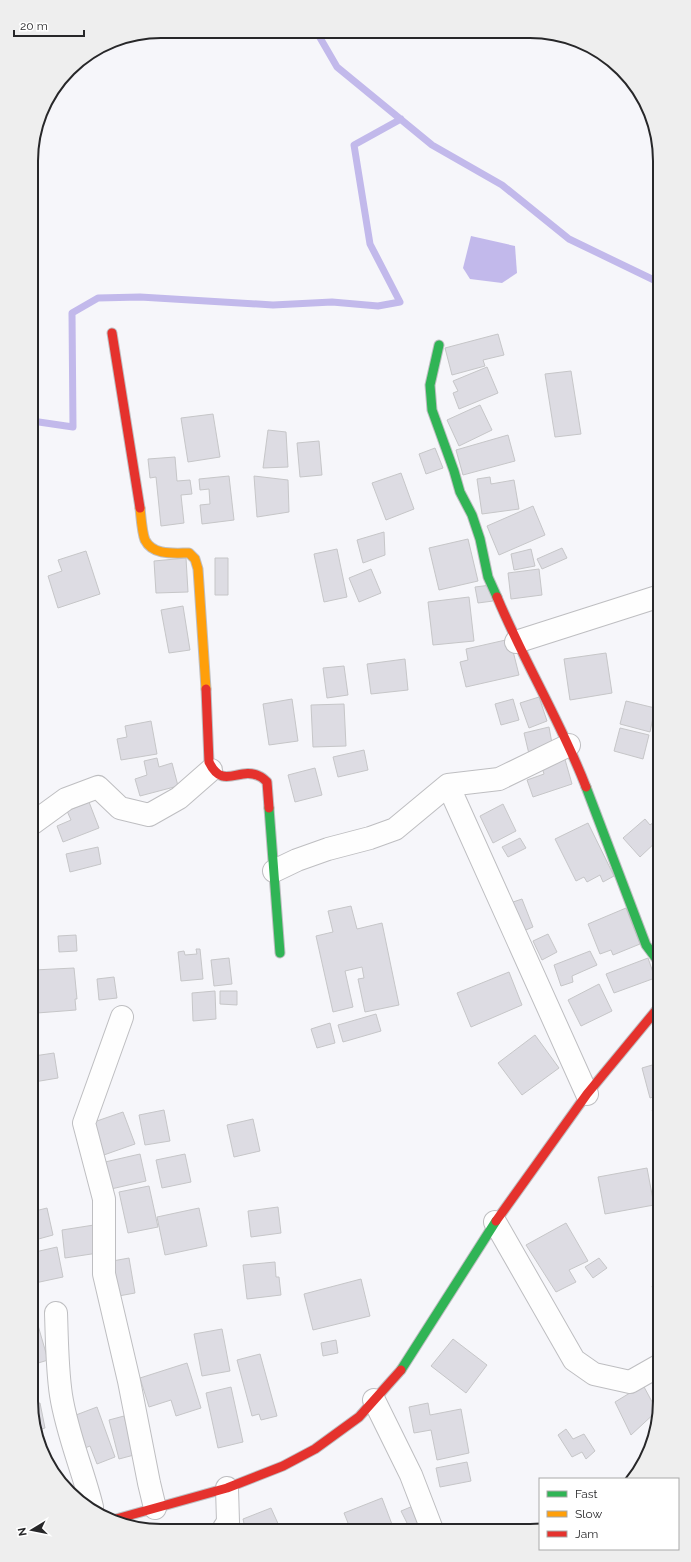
<svg xmlns="http://www.w3.org/2000/svg" width="691" height="1562" viewBox="0 0 691 1562" font-family="Raleway,sans-serif">
	<style>
		.water { fill: #c2b9eb }
		.lines { fill: none; stroke-linecap: round; stroke-linejoin: round }
		.stream { stroke: #c2b9eb; stroke-width: 7 }
		.building { fill: #dddce3; stroke: #c6c6c8 }
		.street-casing { stroke: #bebec1; stroke-width: 24 }
		.fast-casing { stroke: #bebec1; stroke-width: 11 }
		.slow-casing { stroke: #bebec1; stroke-width: 11 }
		.jam-casing { stroke: #bebec1; stroke-width: 11 }
		.street { stroke: #fefefe; stroke-width: 22 }
		.fast { stroke: #30b455; stroke-width: 9 }
		.slow { stroke: #ff9f0a; stroke-width: 9 }
		.jam { stroke: #e5322d; stroke-width: 9 }
		.rim { fill: none; stroke: #272729; stroke-width: 2 }
	</style>
	<rect width="100%" height="100%" fill="#f6f6fa"/>
	<path class="water" d="M 471,236 L 515,246 L 517,273 L 502,283 L 470,279 L 463,268 Z"/>
	<g class="lines">
		<path class="stream" d="M 308,32 L 319,36 L 337,67 L 432,145 L 502,185 L 569,239 L 656,281
			M 32,421 L 73,427 L 72,313 L 98,298 L 140,297 L 273,305 L 332,302 L 378,306 L 400,302 L 370,244 L 354,145 L 401,119"/>
	</g>
	<path class="building" d="M 498,334 L 504,355 L 483,360 L 485,366 L 452,375 L 445,348 Z
		M 487,367 L 498,393 L 459,409 L 453,393 L 458,391 L 453,381 Z
		M 571,371 L 581,434 L 555,437 L 545,374 Z
		M 480,405 L 492,430 L 459,446 L 447,420 Z
		M 213,414 L 220,457 L 188,462 L 181,418 Z
		M 268,430 L 286,432 L 288,467 L 263,468 Z
		M 508,435 L 515,461 L 463,475 L 456,450 Z
		M 319,441 L 322,475 L 300,477 L 297,443 Z
		M 435,448 L 443,468 L 426,474 L 419,454 Z
		M 175,457 L 177,481 L 190,480 L 192,494 L 181,495 L 184,523 L 161,526 L 156,477 L 150,478 L 148,459 Z
		M 401,473 L 414,509 L 386,520 L 372,483 Z
		M 229,476 L 234,520 L 202,524 L 200,505 L 210,504 L 209,489 L 200,490 L 199,479 Z
		M 254,476 L 288,480 L 289,512 L 257,517 Z
		M 490,477 L 491,484 L 514,480 L 519,509 L 482,514 L 477,479 Z
		M 533,506 L 545,535 L 499,555 L 487,526 Z
		M 384,532 L 385,555 L 363,563 L 357,540 Z
		M 468,539 L 478,581 L 439,590 L 429,548 Z
		M 562,548 L 567,558 L 542,569 L 537,559 Z
		M 337,549 L 347,597 L 324,602 L 314,554 Z
		M 531,549 L 535,566 L 514,570 L 511,554 Z
		M 86,551 L 100,594 L 58,608 L 48,576 L 62,571 L 58,560 Z
		M 186,558 L 188,592 L 156,593 L 154,561 Z
		M 215,558 L 228,558 L 228,595 L 215,595 Z
		M 371,569 L 381,593 L 359,602 L 349,578 Z
		M 539,569 L 542,595 L 511,599 L 508,573 Z
		M 491,585 L 493,601 L 478,603 L 475,587 Z
		M 469,597 L 474,641 L 433,645 L 428,602 Z
		M 183,606 L 190,650 L 169,653 L 161,610 Z
		M 510,639 L 519,675 L 466,687 L 460,662 L 468,660 L 466,649 Z
		M 606,653 L 612,693 L 570,700 L 564,659 Z
		M 405,659 L 408,690 L 371,694 L 367,664 Z
		M 344,666 L 348,695 L 327,698 L 323,668 Z
		M 539,697 L 547,721 L 529,728 L 520,703 Z
		M 292,699 L 298,741 L 269,745 L 263,704 Z
		M 513,699 L 519,720 L 501,725 L 495,704 Z
		M 626,701 L 655,708 L 650,732 L 620,724 Z
		M 344,704 L 346,746 L 313,747 L 311,705 Z
		M 151,721 L 157,754 L 121,760 L 117,739 L 127,737 L 125,726 Z
		M 549,727 L 553,749 L 529,754 L 524,733 Z
		M 620,728 L 649,735 L 643,759 L 614,751 Z
		M 364,750 L 368,770 L 338,777 L 333,757 Z
		M 564,756 L 572,784 L 533,797 L 527,780 L 544,774 L 541,764 Z
		M 157,758 L 159,767 L 172,763 L 178,786 L 140,796 L 135,779 L 147,775 L 144,761 Z
		M 315,768 L 322,795 L 295,802 L 288,775 Z
		M 89,802 L 99,828 L 63,842 L 57,826 L 71,820 L 67,811 Z
		M 503,804 L 516,831 L 493,843 L 480,816 Z
		M 645,819 L 650,825 L 658,819 L 658,840 L 640,857 L 623,838 Z
		M 588,823 L 614,876 L 603,882 L 600,875 L 587,882 L 584,877 L 576,881 L 555,839 Z
		M 520,838 L 526,848 L 508,857 L 502,847 Z
		M 98,847 L 101,864 L 70,872 L 66,854 Z
		M 658,879 L 658,891 L 652,884 Z
		M 522,899 L 533,927 L 521,932 L 510,903 Z
		M 351,906 L 357,929 L 382,923 L 399,1005 L 365,1012 L 358,979 L 364,978 L 362,967 L 345,971 L 353,1007 L 333,1012 L 316,936 L 333,932 L 328,911 Z
		M 626,908 L 640,944 L 613,955 L 611,950 L 600,954 L 588,924 Z
		M 548,934 L 557,952 L 542,960 L 533,941 Z
		M 76,935 L 77,951 L 59,952 L 58,936 Z
		M 196,949 L 200,949 L 203,979 L 181,981 L 178,952 L 184,951 L 185,955 L 197,954 Z
		M 590,951 L 597,965 L 572,976 L 573,982 L 561,986 L 554,965 Z
		M 229,958 L 232,984 L 214,986 L 211,960 Z
		M 648,958 L 655,978 L 614,993 L 606,974 Z
		M 74,968 L 77,999 L 75,999 L 76,1010 L 37,1013 L 34,970 Z
		M 509,972 L 522,1005 L 471,1027 L 457,993 Z
		M 114,977 L 117,998 L 99,1000 L 97,979 Z
		M 599,984 L 612,1011 L 581,1026 L 568,1000 Z
		M 215,991 L 216,1019 L 193,1021 L 192,993 Z
		M 220,991 L 237,991 L 237,1005 L 220,1004 Z
		M 376,1014 L 381,1031 L 343,1042 L 338,1025 Z
		M 330,1023 L 335,1043 L 317,1048 L 311,1029 Z
		M 535,1035 L 559,1068 L 522,1095 L 498,1063 Z
		M 54,1053 L 58,1078 L 34,1082 L 34,1056 Z
		M 659,1063 L 659,1095 L 650,1098 L 642,1068 Z
		M 659,1106 L 659,1123 L 652,1110 Z
		M 164,1110 L 170,1141 L 145,1145 L 139,1115 Z
		M 123,1112 L 135,1144 L 101,1156 L 91,1123 Z
		M 253,1119 L 260,1151 L 234,1157 L 227,1125 Z
		M 140,1154 L 146,1181 L 111,1189 L 105,1162 Z
		M 185,1154 L 191,1182 L 162,1188 L 156,1160 Z
		M 647,1168 L 654,1205 L 605,1214 L 598,1177 Z
		M 149,1186 L 158,1227 L 128,1233 L 119,1192 Z
		M 278,1207 L 281,1233 L 251,1237 L 248,1211 Z
		M 47,1208 L 53,1235 L 35,1240 L 35,1211 Z
		M 199,1208 L 207,1246 L 165,1255 L 157,1217 Z
		M 566,1223 L 588,1261 L 569,1270 L 576,1282 L 556,1292 L 526,1245 Z
		M 94,1225 L 98,1253 L 65,1258 L 62,1230 Z
		M 57,1247 L 63,1277 L 35,1283 L 35,1252 Z
		M 129,1258 L 135,1293 L 113,1297 L 107,1262 Z
		M 599,1258 L 607,1268 L 593,1278 L 585,1267 Z
		M 275,1262 L 276,1277 L 279,1277 L 281,1295 L 247,1299 L 243,1265 Z
		M 361,1279 L 370,1316 L 313,1330 L 304,1294 Z
		M 659,1281 L 659,1310 L 652,1286 Z
		M 35,1315 L 48,1360 L 35,1364 Z
		M 222,1329 L 230,1371 L 202,1376 L 194,1334 Z
		M 453,1339 L 487,1365 L 466,1393 L 431,1366 Z
		M 336,1340 L 338,1353 L 323,1356 L 321,1343 Z
		M 260,1354 L 277,1416 L 261,1420 L 259,1414 L 252,1416 L 237,1360 Z
		M 187,1363 L 201,1408 L 176,1416 L 171,1400 L 149,1407 L 140,1378 Z
		M 643,1385 L 657,1411 L 631,1435 L 615,1402 Z
		M 231,1387 L 243,1442 L 218,1448 L 206,1393 Z
		M 40,1403 L 45,1428 L 35,1431 L 35,1404 Z
		M 428,1403 L 430,1415 L 461,1409 L 469,1453 L 437,1460 L 431,1430 L 414,1433 L 409,1407 Z
		M 97,1407 L 115,1457 L 97,1464 L 90,1446 L 80,1450 L 68,1418 Z
		M 124,1416 L 134,1455 L 119,1459 L 109,1420 Z
		M 566,1429 L 573,1439 L 584,1434 L 595,1451 L 586,1459 L 582,1452 L 572,1457 L 558,1435 Z
		M 467,1462 L 471,1481 L 440,1487 L 436,1468 Z
		M 382,1498 L 393,1527 L 350,1528 L 344,1513 Z
		M 413,1506 L 421,1527 L 409,1527 L 401,1511 Z
		M 271,1508 L 280,1528 L 245,1528 L 243,1519 Z"/>
	<g class="lines">
		<defs>
			<path id="street" d="M 516,642 L 657,597
				M 448,785 L 587,1094
				M 33,823 L 66,799 L 98,787 L 120,808 L 149,815 L 179,798 L 211,770
				M 274,871 L 297,860 L 328,849 L 370,838 L 395,829 L 448,785 L 499,779 L 569,745
				M 122,1017 L 84,1123 L 104,1199 L 104,1274 L 129,1381 L 149,1483 L 155,1508
				M 495,1222 L 574,1360 L 594,1374 L 630,1382 L 660,1365
				M 56,1313 C 57,1340 57,1368 61,1395 C 67,1434 83,1470 92,1507
				M 374,1400 L 411,1475 L 431,1527
				M 224,1528 L 228,1522 L 227,1488"/>
			<path id="fast" d="M 439,345 L 430,385 L 432,410 L 454,471 L 460,492 L 472,515 L 480,539 L 488,577 L 497,597
				M 586,787 L 646,945 L 658,961
				M 269,808 L 280,953
				M 401,1370 L 496,1221"/>
			<path id="slow" d="M 140,508 C 141,517 142,533 145,540 C 153,556 175,553 189,553 L 195,559 L 198,569 L 206,689"/>
			<path id="jam" d="M 112,333 L 140,508
				M 497,597 C 524,662 561,722 586,787
				M 206,689 L 209,762 C 223,791 239,766 259,776 C 262,777 265,780 267,782 L 269,808
				M 496,1221 L 587,1094 L 658,1008
				M 116,1519 L 227,1488 L 283,1466 L 315,1449 L 359,1417 L 401,1370"/>
		</defs>
		<use href="#street" class="street-casing"/>
		<use href="#fast" class="fast-casing"/>
		<use href="#slow" class="slow-casing"/>
		<use href="#jam" class="jam-casing"/>
		<use href="#street" class="street"/>
		<use href="#fast" class="fast"/>
		<use href="#slow" class="slow"/>
		<use href="#jam" class="jam"/>
	</g>
	<path d="M0 0H691V1562H0ZM161 38H530A123 123 0 0 1 653 161V1401A123 123 0 0 1 530 1524H161A123 123 0 0 1 38 1401V161A123 123 0 0 1 161 38Z" fill="#eee" fill-rule="evenodd"/>
	<path class="rim" d="M161 38H530A123 123 0 0 1 653 161V1401A123 123 0 0 1 530 1524H161A123 123 0 0 1 38 1401V161A123 123 0 0 1 161 38Z"/>
	<rect x="539" y="1478" width="140" height="72" fill="#ffffff" stroke="#a9a9a9"/>
	<rect x="547" y="1491" width="20" height="6" fill="#30b455" stroke="#a9a9a9"/>
	<text x="575" y="1498" font-size="12" fill="#272729">Fast</text>
	<rect x="547" y="1511" width="20" height="6" fill="#ff9f0a" stroke="#a9a9a9"/>
	<text x="575" y="1518" font-size="12" fill="#272729">Slow</text>
	<rect x="547" y="1531" width="20" height="6" fill="#e5322d" stroke="#a9a9a9"/>
	<text x="575" y="1538" font-size="12" fill="#272729">Jam</text>
	<g transform="translate(32 1530) rotate(260)" stroke="#ffffff" stroke-width="3" paint-order="stroke">
	<path d="M0-3L7 15L0 10L-7 15Z" fill="#272729"/>
	<text y="-6" font-size="11" font-weight="bold" text-anchor="middle" fill="#272729">N</text>
	</g>
	<path d="M14 30v6h70v-6" fill="none" stroke="#272729" stroke-width="2"/>
	<text x="20" y="30" font-size="12" fill="#272729" stroke="#ffffff" stroke-width="3" paint-order="stroke">20 m</text>
</svg>
